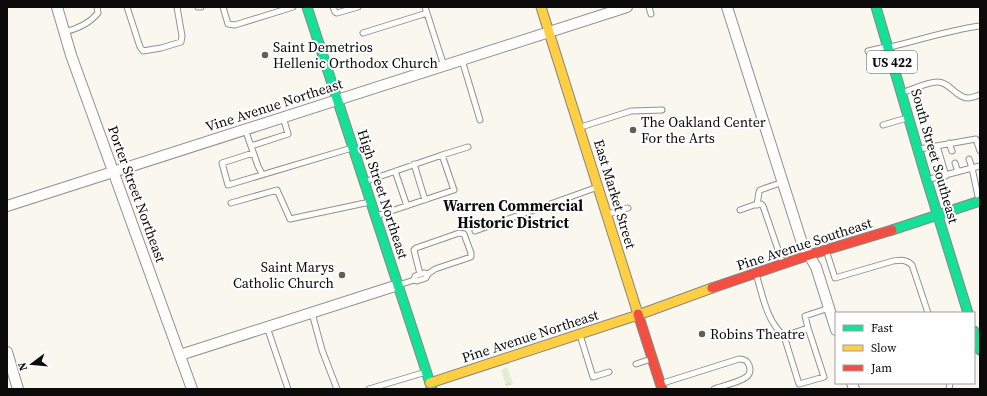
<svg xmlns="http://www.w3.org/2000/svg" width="987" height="396" viewBox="0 0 987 396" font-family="'Source Serif 4',serif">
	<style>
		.grass { fill: url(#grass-tufts) }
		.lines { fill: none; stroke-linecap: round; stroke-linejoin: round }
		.lane-casing { stroke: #93918e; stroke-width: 7 }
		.street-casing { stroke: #93918e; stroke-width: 12 }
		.fast-casing { stroke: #898884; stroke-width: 11 }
		.slow-casing { stroke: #898884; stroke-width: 11 }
		.jam-casing { stroke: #898884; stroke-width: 11 }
		.lane { stroke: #fefefd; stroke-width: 5 }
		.street { stroke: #fefefd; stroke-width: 10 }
		.fast { stroke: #16e098; stroke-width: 9 }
		.slow { stroke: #ffcf43; stroke-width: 9 }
		.jam { stroke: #f24e42; stroke-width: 9 }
		.poi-dot { fill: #5f5e5b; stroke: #fff; stroke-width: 1.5 }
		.labels { text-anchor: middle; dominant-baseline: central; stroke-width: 4; stroke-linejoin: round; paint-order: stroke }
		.shield { fill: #fff; stroke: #545454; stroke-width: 1 }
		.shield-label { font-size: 13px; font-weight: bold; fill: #0b0b0b }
		.poi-label { font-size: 14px; fill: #0b0b0b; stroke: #fff; text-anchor: start }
		.street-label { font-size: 14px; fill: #0b0b0b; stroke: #fff }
		.neighbourhood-label { font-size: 15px; font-weight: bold; fill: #0b0b0b; stroke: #fff }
	</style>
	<defs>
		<pattern id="grass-tufts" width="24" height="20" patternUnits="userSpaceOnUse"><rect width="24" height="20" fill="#e3edd0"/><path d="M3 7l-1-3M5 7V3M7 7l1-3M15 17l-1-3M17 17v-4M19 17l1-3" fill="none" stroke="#c1cab1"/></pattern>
	</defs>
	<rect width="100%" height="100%" fill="#faf7ef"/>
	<path class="grass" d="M 507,367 L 513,384 L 506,386 L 501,370 Z"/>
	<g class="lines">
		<defs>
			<path id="lane" d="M 127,7 L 140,47 L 143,51 L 161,48 L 181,42 L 182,36 L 177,7
				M 198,7 L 201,7
				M 223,7 L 228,24 L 235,25 L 293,7
				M 333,7 L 335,12 L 337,13 L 358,7
				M 425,7 L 444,66
				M 649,7 L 651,14
				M 64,32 C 77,29 89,24 98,13 L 97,7
				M 363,33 L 427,13
				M 890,47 C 920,40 949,30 980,26
				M 868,51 L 886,47
				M 462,60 L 480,120
				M 904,92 C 913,89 928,82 937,82 C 949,81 956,98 968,98 C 972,98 976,96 980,95
				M 883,125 L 907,118
				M 581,127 L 631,111 L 662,110
				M 245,129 L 258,166 L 262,174
				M 949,143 L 952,151
				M 251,146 L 288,134 L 283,117
				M 937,146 L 946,176
				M 919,149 L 976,139 L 980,151
				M 253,153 L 222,163 L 228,185 L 352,148
				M 442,155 L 468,147
				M 955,163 L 958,172
				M 414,164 L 425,200
				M 395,171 L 407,206
				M 930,179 L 972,168 L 969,159
				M 364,182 L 442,155 L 454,190 L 376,216
				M 979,201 L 972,168 L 980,166
				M 231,203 L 277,190 L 290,219 L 370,202
				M 757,205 L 759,192 L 760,190 L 783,182
				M 740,210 L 754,205 L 761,204 L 763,206 L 783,264
				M 608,214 L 628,208
				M 475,231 L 595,188
				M 826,250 L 835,278 L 893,261 C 901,260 906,259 912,265 L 928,313
				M 420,274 L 414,250 L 416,248 L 459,233 L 464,234 L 471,253 L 471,257 L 435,269 L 428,274
				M 756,274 C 763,296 766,320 784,336
				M 399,285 L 414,280 L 417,281 L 426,278 L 428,274 L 424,273 L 415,276 L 414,280
				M 312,313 L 322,350 L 337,389
				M 267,327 L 288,389
				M 808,328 L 824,377 L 799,384 L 784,336 Z
				M 808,328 L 805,316 L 829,308
				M 580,335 L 593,377 L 609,372
				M 636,364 L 651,359
				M 663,383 L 739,359 C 744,359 747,360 749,365 C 750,368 751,371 749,374 C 746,381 722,386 714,389
				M 369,389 L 426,372
				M 949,389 L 950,383"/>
			<path id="street" d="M 57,7 L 71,55 L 192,389
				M 727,7 L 802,243 L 816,267 L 836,330
				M 7,206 L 627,7
				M 7,352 L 18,389
				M 180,355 L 398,285
				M 852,383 L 854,389"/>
			<path id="fast" d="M 307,7 L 432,389
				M 876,7 L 925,174 L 968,313
				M 892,230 L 980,201
				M 974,331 L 980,350"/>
			<path id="slow" d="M 541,7 L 638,314
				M 430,383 L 638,315 L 712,288"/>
			<path id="jam" d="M 712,288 L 809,255 L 892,230
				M 638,314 L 662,389"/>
		</defs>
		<use href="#lane" class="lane-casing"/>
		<use href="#street" class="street-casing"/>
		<use href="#fast" class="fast-casing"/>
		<use href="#slow" class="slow-casing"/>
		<use href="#jam" class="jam-casing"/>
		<use href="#lane" class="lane"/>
		<use href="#street" class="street"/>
		<use href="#fast" class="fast"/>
		<use href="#slow" class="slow"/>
		<use href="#jam" class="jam"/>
	</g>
	<g class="poi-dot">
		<circle cx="265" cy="55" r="4"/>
		<circle cx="633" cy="130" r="4"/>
		<circle cx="342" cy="275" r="4"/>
		<circle cx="702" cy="334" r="4"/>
	</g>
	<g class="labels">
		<rect class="shield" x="867" y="51" width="50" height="22" rx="3"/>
		<g class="shield-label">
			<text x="892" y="62">US 422</text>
		</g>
		<g class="poi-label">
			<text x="273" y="47">Saint Demetrios<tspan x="273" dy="16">Hellenic Orthodox Church</tspan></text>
			<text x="641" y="122">The Oakland Center<tspan x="641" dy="16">For the Arts</tspan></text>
			<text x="334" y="267" text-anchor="end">Saint Marys<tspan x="334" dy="16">Catholic Church</tspan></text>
			<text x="710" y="334">Robins Theatre</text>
		</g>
		<g class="street-label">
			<text transform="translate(274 105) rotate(-18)">Vine Avenue Northeast</text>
			<text transform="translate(935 156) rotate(74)">South Street Southeast</text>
			<text transform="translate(137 194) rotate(70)">Porter Street Northeast</text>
			<text transform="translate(383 194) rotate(72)">High Street Northeast</text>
			<text transform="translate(615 194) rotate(73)">East Market Street</text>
			<text transform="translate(804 244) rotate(-18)">Pine Avenue Southeast</text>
			<text transform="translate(530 336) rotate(-18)">Pine Avenue Northeast</text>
		</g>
		<g class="neighbourhood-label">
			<text x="513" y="205">Warren Commercial<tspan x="513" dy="17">Historic District</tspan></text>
		</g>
	</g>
	<rect width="987" height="396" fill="none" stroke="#0b0b0b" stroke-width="16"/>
	<rect x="835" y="312" width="140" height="72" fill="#ffffff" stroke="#9d9d9d"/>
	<rect x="843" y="325" width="20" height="6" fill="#16e098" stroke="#9d9d9d"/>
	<text x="871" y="332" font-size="12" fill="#0b0b0b">Fast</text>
	<rect x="843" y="345" width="20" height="6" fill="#ffcf43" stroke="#9d9d9d"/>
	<text x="871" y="352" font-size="12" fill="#0b0b0b">Slow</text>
	<rect x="843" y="365" width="20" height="6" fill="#f24e42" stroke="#9d9d9d"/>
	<text x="871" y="372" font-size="12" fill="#0b0b0b">Jam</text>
	<g transform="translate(32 364) rotate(254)" stroke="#ffffff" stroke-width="3" paint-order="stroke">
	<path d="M0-3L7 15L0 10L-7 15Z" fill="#0b0b0b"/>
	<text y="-6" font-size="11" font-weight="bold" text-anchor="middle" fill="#0b0b0b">N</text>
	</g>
</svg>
